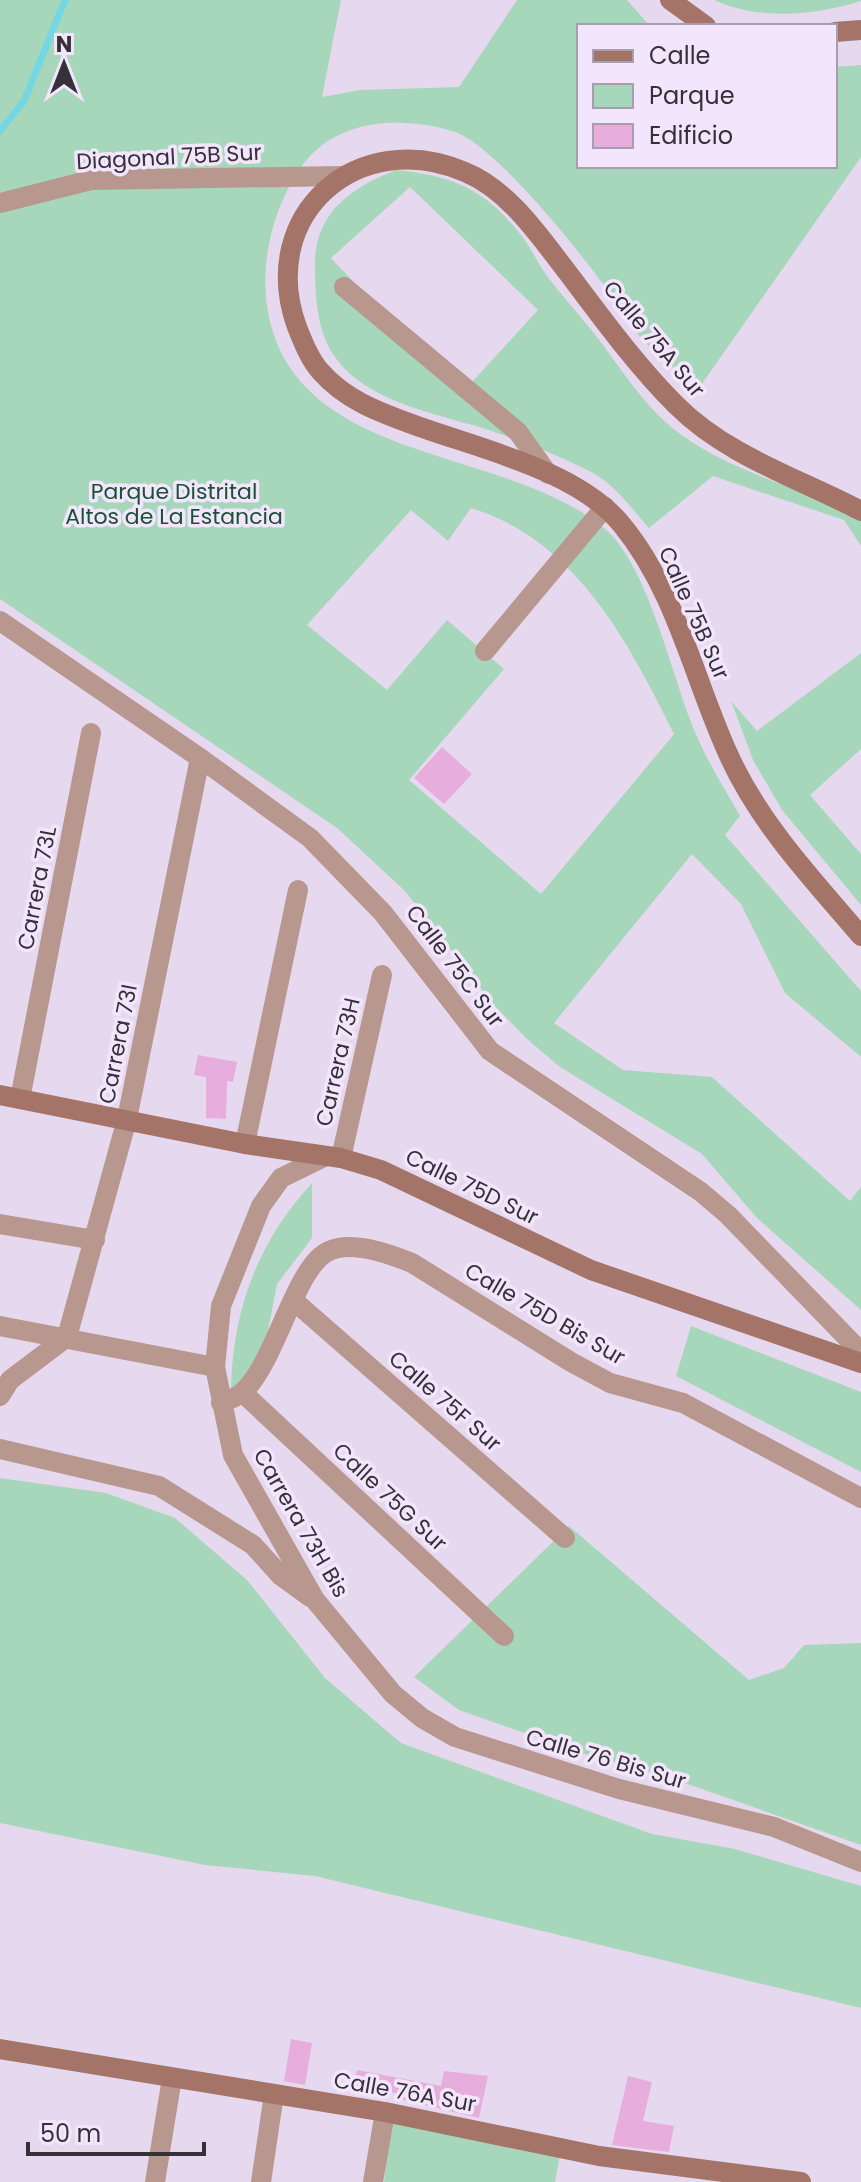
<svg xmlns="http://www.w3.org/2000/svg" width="861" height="2182" viewBox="0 0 861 2182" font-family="Poppins,sans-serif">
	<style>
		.green { fill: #a6d7bb; fill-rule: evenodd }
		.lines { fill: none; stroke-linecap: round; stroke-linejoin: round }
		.stream { stroke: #76d6e2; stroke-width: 7 }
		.building { fill: #e7addd }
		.street { stroke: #b8978e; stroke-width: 20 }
		.secondary { stroke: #a37467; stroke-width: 20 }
		.labels { text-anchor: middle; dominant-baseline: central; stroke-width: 7; stroke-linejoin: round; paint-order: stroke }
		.street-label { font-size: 22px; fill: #363139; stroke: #f3e6fc }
		.park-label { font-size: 22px; fill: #195137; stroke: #f3e6fc }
	</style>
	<rect width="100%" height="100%" fill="#e6d9ef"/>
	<path class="green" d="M 0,0 L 341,0 L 322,97 L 360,90 L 459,87 L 517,0 L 627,0 L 650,26 L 579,26 L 579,166 L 835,166 L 835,67 L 861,65 L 861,157 L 699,388 C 682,373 660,359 645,342 C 629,325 617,303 603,284 C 576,247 495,146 455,132 C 426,122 386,119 357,128 C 313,141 294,171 278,212 C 259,262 260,324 291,369 C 355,462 516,456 604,528 C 649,565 672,679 696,734 C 708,763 725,789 740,816 L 725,835 L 861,991 L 861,1057 L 785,993 L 741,904 L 692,854 L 554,1023 L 623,1070 L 712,1077 L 850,1201 L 861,1187 L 861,1310 L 757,1218 L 702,1154 L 560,1067 L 527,1039 L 493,1004 L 405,891 L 337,828 L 0,599 ZM 471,508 C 576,540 629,643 674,734 L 541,894 L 409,780 L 504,669 L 447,620 L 387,690 L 307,625 L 411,510 L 448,541 Z
		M 714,0 L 861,0 L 861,1 C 815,15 760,21 714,0 Z
		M 396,170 C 455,176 487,190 524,239 C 533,251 538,264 547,276 C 561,295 578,313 593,332 C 618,364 643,405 675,430 C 734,475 799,485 861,519 L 861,546 L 844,520 L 713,476 L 649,528 C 632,509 615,485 593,473 C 561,456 526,443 492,431 C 441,414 368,404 335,357 C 316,330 315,295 315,263 C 315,213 352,187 396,170 ZM 410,187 L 538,310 L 472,382 L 377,307 L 331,258 Z
		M 861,653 L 861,749 L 810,795 L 861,854 L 861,905 L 782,810 L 753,760 L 731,701 L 757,731 Z
		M 312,1183 L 312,1238 L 277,1284 L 264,1352 L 255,1374 L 231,1388 C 233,1308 258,1242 312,1183 Z
		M 691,1326 L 861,1392 L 861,1472 L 676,1376 Z
		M 0,1478 L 106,1493 L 175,1518 L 247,1580 L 325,1678 L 401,1743 L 652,1834 L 735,1849 L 861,1886 L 861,2008 L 315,1876 L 205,1865 L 0,1823 Z
		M 569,1526 L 749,1680 L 784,1668 L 804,1645 L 861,1643 L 861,1845 L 665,1776 L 581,1753 L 459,1710 L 414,1677 Z
		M 391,2122 L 560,2155 L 555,2182 L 384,2182 Z"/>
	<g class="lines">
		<path class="stream" d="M 0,131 L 24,101 L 65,0"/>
	</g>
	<path class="building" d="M 442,747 L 472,774 L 444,804 L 414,778 Z
		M 198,1055 L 237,1062 L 233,1082 L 227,1081 L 226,1119 L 206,1118 L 206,1077 L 194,1075 Z
		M 291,2039 L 312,2043 L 305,2085 L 284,2081 Z
		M 357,2070 L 441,2086 L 444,2071 L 488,2076 L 479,2118 L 395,2098 L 396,2093 L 354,2088 Z
		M 628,2076 L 652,2082 L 643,2121 L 674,2126 L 669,2152 L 612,2145 Z"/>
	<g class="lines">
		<path class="street" d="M 0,203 L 91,180 L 342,176
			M 344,287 L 518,432 L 548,474
			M 0,621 L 200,758 L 310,838 L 383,913 L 490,1051 L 701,1192 L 728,1215 L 861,1352
			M 485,651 L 605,507
			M 20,1099 L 91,733
			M 245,1144 L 298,890
			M 326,1156 L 281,1178 L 261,1206 L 221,1306 L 215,1367 L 233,1455 L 315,1600 L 393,1694 L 422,1718 L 455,1737 L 619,1789 L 774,1827 L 861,1862
			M 341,1158 L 382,975
			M 0,1224 L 95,1240
			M 293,1300 L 565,1538
			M 0,1326 L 215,1367
			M 243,1393 L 504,1636
			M 0,1396 L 10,1380 L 67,1337 L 127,1119 L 200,758
			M 221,1403 C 228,1400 238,1397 243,1392 C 276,1362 295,1266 329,1251 C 352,1240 390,1254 412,1263 L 571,1362 L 610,1383 L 683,1403 L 861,1498
			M 0,1449 L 159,1486 L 253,1545 L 281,1576 L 310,1597
			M 155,2182 L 172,2078
			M 261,2182 L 274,2094
			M 373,2182 L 385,2112"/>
		<path class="secondary" d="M 670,0 L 706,26
			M 835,32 L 861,30
			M 861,511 C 798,478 727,456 676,405 C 636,365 602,318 568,273 C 540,237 509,190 465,172 C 359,126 256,214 297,327 C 303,342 310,360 321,372 C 345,399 376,411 409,423 C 475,448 577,469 622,525 C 677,592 694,681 730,758 C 761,825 813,880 861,936
			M 0,1095 L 245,1144 L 341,1158 L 381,1170 L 591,1270 L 861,1363
			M 0,2049 L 385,2112 L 599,2156 L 801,2182"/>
	</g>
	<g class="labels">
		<g class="street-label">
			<text transform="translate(169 157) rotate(-3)">Diagonal 75B Sur</text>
			<text transform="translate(654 339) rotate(50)">Calle 75A Sur</text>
			<text transform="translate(694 613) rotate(66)">Calle 75B Sur</text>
			<text transform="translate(37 888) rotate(-79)">Carrera 73L</text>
			<text transform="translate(455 966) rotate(53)">Calle 75C Sur</text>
			<text transform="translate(118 1044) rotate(-79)">Carrera 73I</text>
			<text transform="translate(338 1062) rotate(-77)">Carrera 73H</text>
			<text transform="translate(472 1187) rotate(26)">Calle 75D Sur</text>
			<text transform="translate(545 1314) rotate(30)">Calle 75D Bis Sur</text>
			<text transform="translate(445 1401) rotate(41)">Calle 75F Sur</text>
			<text transform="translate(390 1497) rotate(43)">Calle 75G Sur</text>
			<text transform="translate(301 1523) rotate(60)">Carrera 73H Bis</text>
			<text transform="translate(606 1759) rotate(16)">Calle 76 Bis Sur</text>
			<text transform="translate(405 2092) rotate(10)">Calle 76A Sur</text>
		</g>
		<g class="park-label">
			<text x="174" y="491">Parque Distrital<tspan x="174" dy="25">Altos de La Estancia</tspan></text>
		</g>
	</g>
	<rect x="577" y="24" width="260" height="144" fill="#f3e6fc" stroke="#a79eae" stroke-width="2"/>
	<rect x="593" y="50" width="40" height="12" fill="#a37467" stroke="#a79eae" stroke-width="2"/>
	<text x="649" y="64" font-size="24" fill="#363139">Calle</text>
	<rect x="593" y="84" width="40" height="24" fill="#a6d7bb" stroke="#a79eae" stroke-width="2"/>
	<text x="649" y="104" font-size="24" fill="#363139">Parque</text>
	<rect x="593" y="124" width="40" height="24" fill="#e7addd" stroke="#a79eae" stroke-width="2"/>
	<text x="649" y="144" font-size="24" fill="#363139">Edificio</text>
	<g transform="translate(64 64)" stroke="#f3e6fc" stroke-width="6" paint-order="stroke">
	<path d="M0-6L14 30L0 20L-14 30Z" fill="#363139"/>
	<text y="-12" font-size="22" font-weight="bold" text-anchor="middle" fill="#363139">N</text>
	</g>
	<path d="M28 2142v12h176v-12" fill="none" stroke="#363139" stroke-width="4"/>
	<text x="40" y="2142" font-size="24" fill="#363139" stroke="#f3e6fc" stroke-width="6" paint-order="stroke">50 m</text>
</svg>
